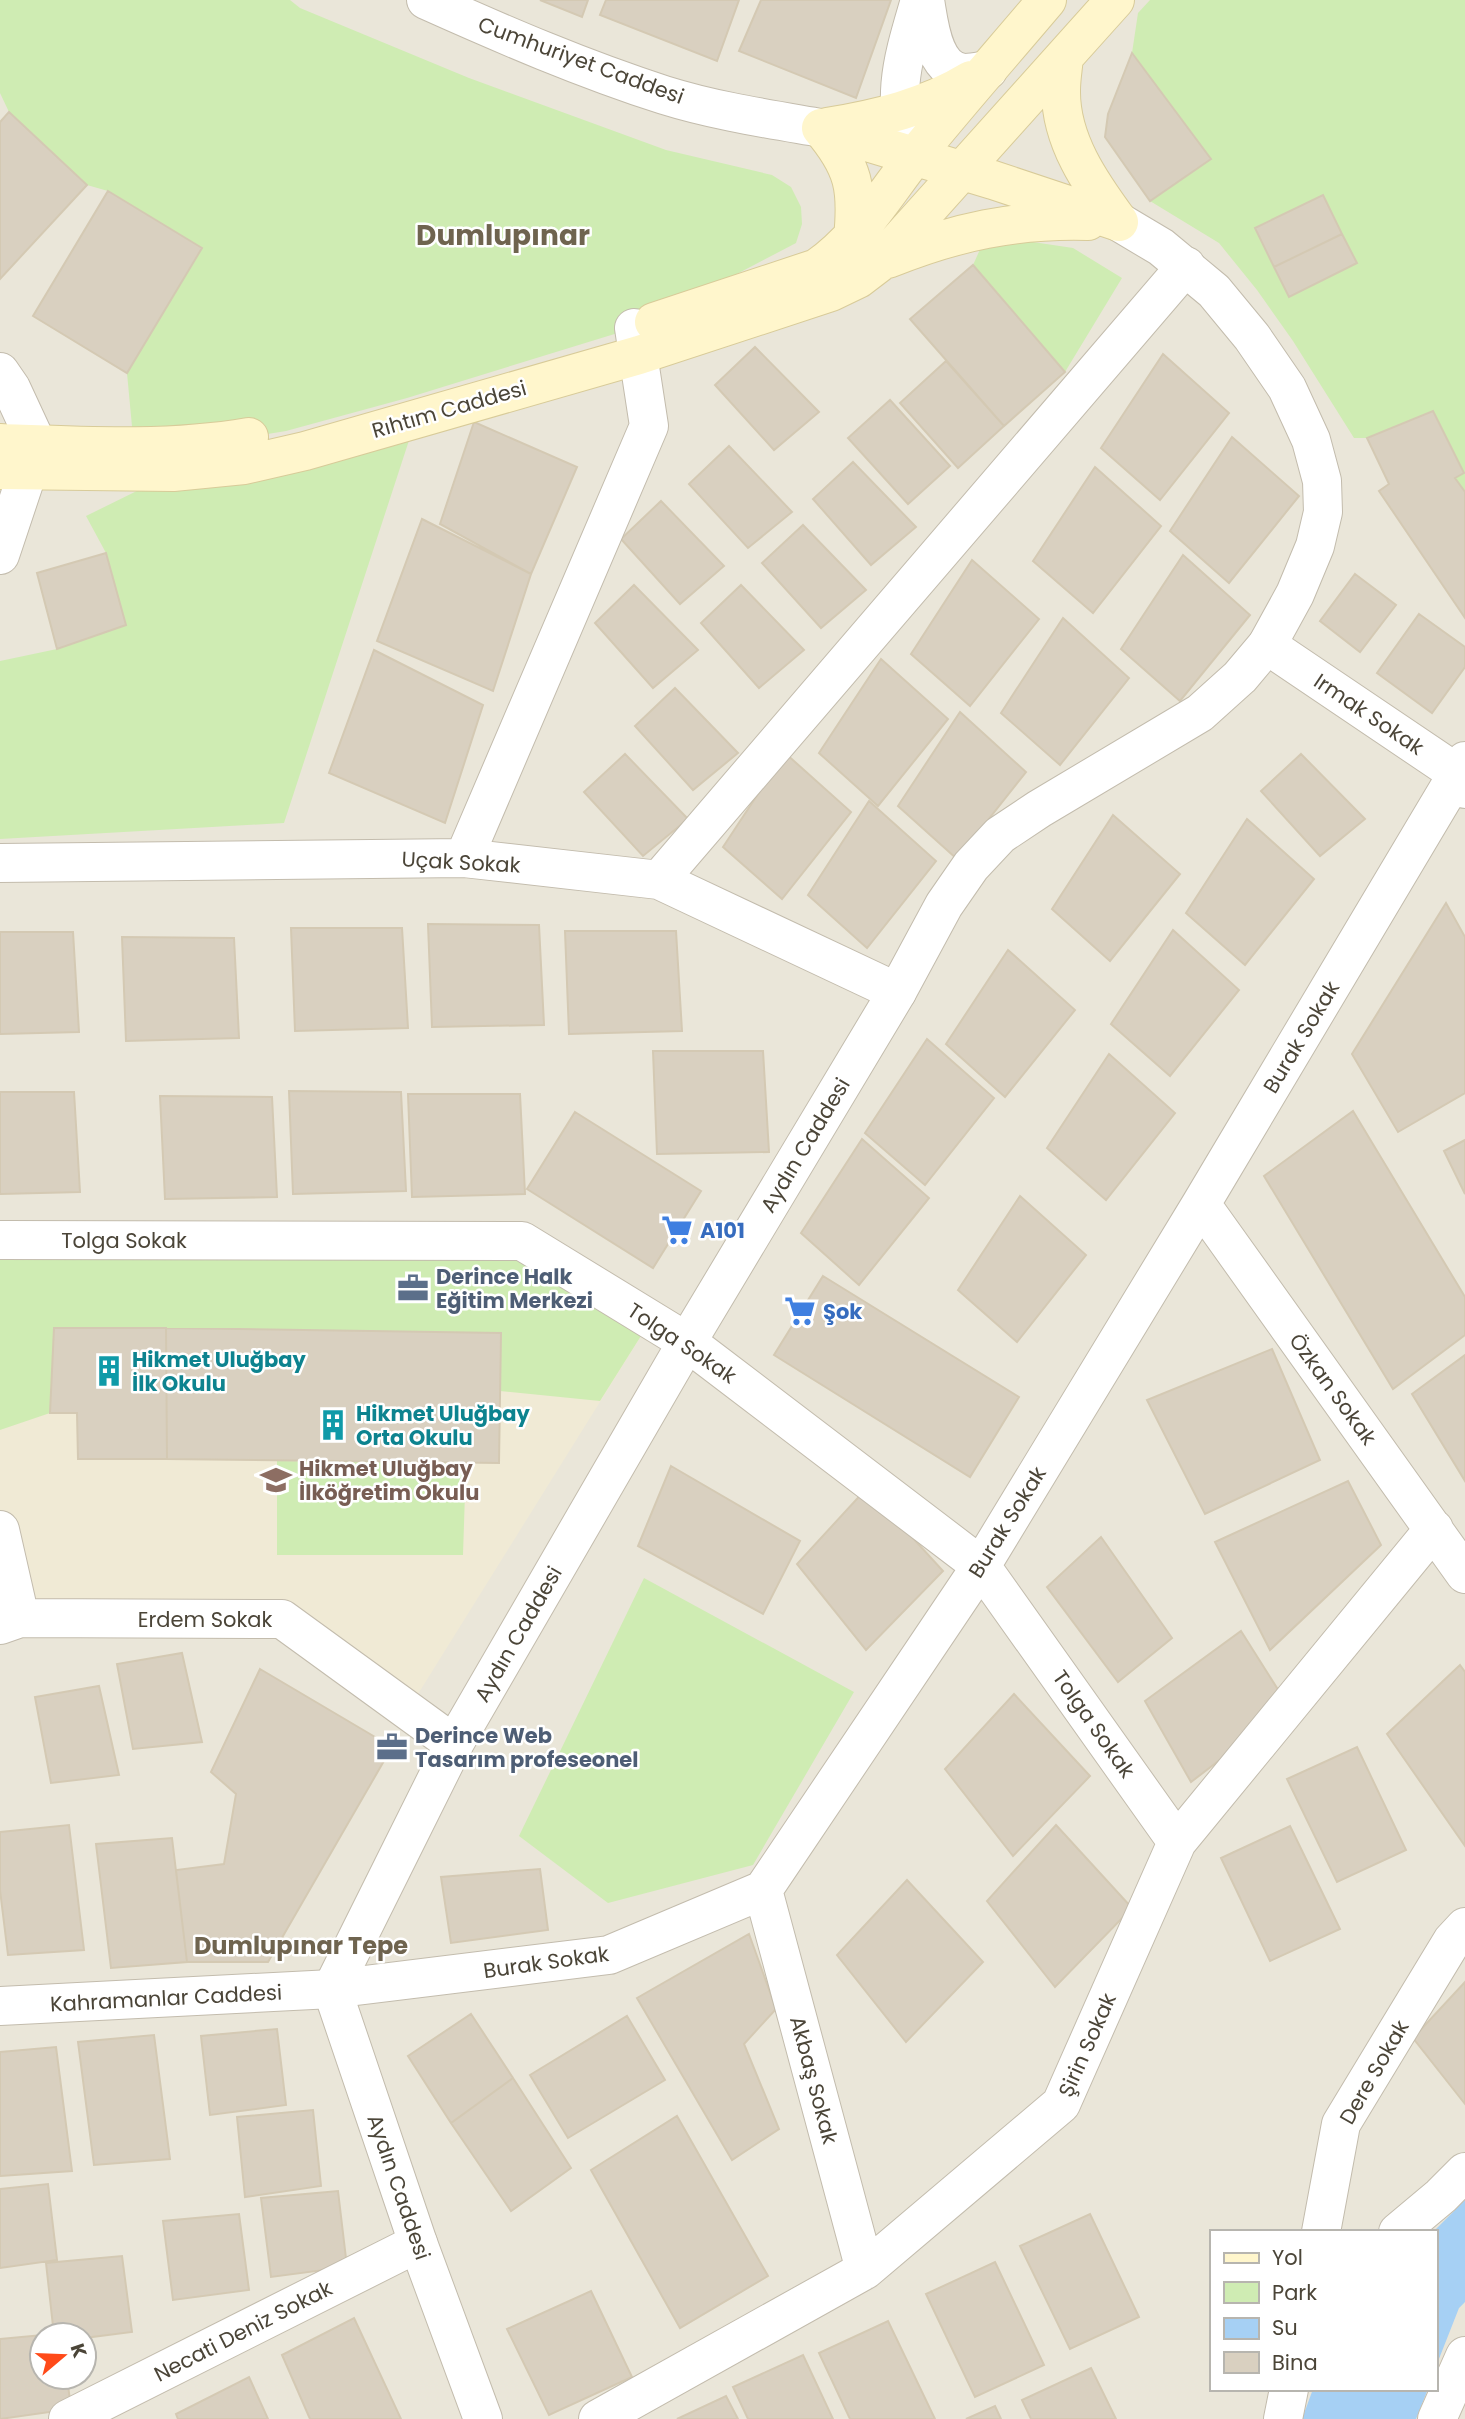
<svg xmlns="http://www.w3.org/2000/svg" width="1465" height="2419" viewBox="0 0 1465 2419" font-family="Poppins,sans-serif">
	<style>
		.residential { fill: #eae6d9; fill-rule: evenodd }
		.education { fill: #f0ead5 }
		.green { fill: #cfecb3; fill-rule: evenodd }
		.water { fill: #a6d0f4 }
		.building { fill: #d9d0c0; stroke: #d4c9b3; stroke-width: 2 }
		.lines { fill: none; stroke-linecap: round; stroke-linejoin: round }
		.minor-casing { stroke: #c3bcad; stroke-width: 40 }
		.tertiary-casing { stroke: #c3bcad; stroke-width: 40 }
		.secondary-casing { stroke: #d8cb99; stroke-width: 40 }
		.minor { stroke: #fff; stroke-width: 38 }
		.tertiary { stroke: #fff; stroke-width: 38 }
		.secondary { stroke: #fff6cc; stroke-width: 38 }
		.labels { text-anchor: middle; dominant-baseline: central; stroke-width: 5; stroke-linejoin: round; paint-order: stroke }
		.street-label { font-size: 21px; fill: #4b4538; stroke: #fff }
		.shop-label { font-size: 21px; font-weight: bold; fill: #366cbe; stroke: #fff; text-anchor: start }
		.service-label { font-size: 21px; font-weight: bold; fill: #4e5e75; stroke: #fff; text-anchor: start }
		.culture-label { font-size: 21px; font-weight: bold; fill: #0d838f; stroke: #fff; text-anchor: start }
		.education-label { font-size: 21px; font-weight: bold; fill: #785e54; stroke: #fff; text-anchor: start }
		.quarter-label { font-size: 24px; font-weight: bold; fill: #6f644f; stroke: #fff }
		.district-label { font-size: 28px; font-weight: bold; fill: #6f644f; stroke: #fff }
	</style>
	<rect width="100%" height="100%" fill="#f6f4eb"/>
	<path class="residential" d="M 0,0 L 1465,0 L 1465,2419 L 0,2419 ZM 1211,2232 L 1435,2232 L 1435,2389 L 1211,2389 ZM 42,2335 L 84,2335 L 84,2377 L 42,2377 Z"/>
	<path class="education" d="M 0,1240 L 651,1320 L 408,1710 L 282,1619 L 20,1618 L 0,1530 Z"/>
	<path class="green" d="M 0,0 L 290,0 L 300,8 L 469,78 L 666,150 L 772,175 L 791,187 L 801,207 L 802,224 L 796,243 L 634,328 L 407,398 L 286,431 L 224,441 L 133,437 L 127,373 L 202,248 L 108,191 L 87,185 L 9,112 L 0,93 Z
		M 1150,0 L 1465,0 L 1465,492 L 1455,478 L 1464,473 L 1433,411 L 1367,438 L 1354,438 L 1293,341 L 1257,290 L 1219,243 L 1150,201 L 1211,159 L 1132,53 L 1138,13 ZM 1323,195 L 1356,263 L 1289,297 L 1255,228 Z
		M 1026,241 L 1073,248 L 1122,278 L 1065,372 L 973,265 L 982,245 Z
		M 416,419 L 284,823 L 0,839 L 0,661 L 57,649 L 126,625 L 106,553 L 86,516 L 153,483 Z
		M 0,1240 L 522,1241 L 651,1320 L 600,1401 L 500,1391 L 500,1333 L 54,1328 L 50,1413 L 0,1430 Z
		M 277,1461 L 466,1463 L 463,1555 L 277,1555 Z
		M 644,1578 L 854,1692 L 753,1865 L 608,1903 L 519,1836 Z"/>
	<path class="water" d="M 1465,2200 L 1465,2302 L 1459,2308 L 1435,2369 L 1435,2232 L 1433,2232 Z
		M 1313,2389 L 1428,2389 L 1416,2419 L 1302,2419 Z"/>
	<path class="building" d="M 540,0 L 588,0 L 582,17 Z
		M 606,0 L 739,0 L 717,61 L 600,15 Z
		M 761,0 L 891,0 L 856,98 L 739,51 Z
		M 1132,53 L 1211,159 L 1150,201 L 1105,137 L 1108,114 Z
		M 9,112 L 87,185 L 0,279 L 0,122 Z
		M 108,191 L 202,248 L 127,373 L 33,316 Z
		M 1323,195 L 1342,234 L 1274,267 L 1255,228 Z
		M 1342,234 L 1357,263 L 1289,297 L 1274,267 Z
		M 973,265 L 1065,372 L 1004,426 L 910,319 Z
		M 755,347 L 819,412 L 774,450 L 715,385 Z
		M 1163,354 L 1229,413 L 1160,500 L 1101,448 Z
		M 946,361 L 1004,426 L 958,468 L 900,403 Z
		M 890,400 L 950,466 L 908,504 L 848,438 Z
		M 1433,411 L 1464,473 L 1455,478 L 1465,492 L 1465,618 L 1379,491 L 1389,484 L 1367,438 Z
		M 474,422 L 577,467 L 531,574 L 440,524 Z
		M 1232,437 L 1299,496 L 1229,583 L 1170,531 Z
		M 729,446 L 792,512 L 748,548 L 689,484 Z
		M 853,462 L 916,527 L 871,565 L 813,499 Z
		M 1095,467 L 1161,526 L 1093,613 L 1033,561 Z
		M 661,501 L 724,566 L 680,604 L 621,539 Z
		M 422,519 L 531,574 L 493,691 L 377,641 Z
		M 803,525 L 866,590 L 821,628 L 762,563 Z
		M 106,553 L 126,625 L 57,649 L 37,573 Z
		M 1183,555 L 1250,615 L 1180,701 L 1121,649 Z
		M 972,560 L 1039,619 L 970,706 L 911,654 Z
		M 1355,574 L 1396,605 L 1360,652 L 1320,621 Z
		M 634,585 L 698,650 L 653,688 L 595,623 Z
		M 741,585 L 804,650 L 759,688 L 701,623 Z
		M 1419,614 L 1465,647 L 1465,667 L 1432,713 L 1377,673 Z
		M 1063,618 L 1129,678 L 1060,765 L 1001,713 Z
		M 374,650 L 483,705 L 445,823 L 329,773 Z
		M 881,659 L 948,719 L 878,806 L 819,753 Z
		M 675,688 L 738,753 L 693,790 L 635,726 Z
		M 960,712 L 1026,772 L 957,859 L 898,806 Z
		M 785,753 L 851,812 L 782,899 L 723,847 Z
		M 625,754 L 688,819 L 643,856 L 584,792 Z
		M 1301,754 L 1365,819 L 1320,856 L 1261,791 Z
		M 869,801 L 936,861 L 867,948 L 808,895 Z
		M 1113,815 L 1180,874 L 1110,961 L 1052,909 Z
		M 1247,819 L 1314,879 L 1245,965 L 1186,913 Z
		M 1446,903 L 1465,937 L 1465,1093 L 1398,1132 L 1352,1054 Z
		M 428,924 L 539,925 L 544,1025 L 432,1027 Z
		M 291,928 L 402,928 L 408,1028 L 295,1031 Z
		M 1173,930 L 1239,990 L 1170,1076 L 1111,1024 Z
		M 565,931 L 676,931 L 682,1031 L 569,1034 Z
		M 0,932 L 73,932 L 79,1032 L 0,1034 Z
		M 122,937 L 234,938 L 239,1038 L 126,1041 Z
		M 1008,950 L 1075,1010 L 1005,1097 L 946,1044 Z
		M 927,1039 L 994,1098 L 925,1185 L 865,1133 Z
		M 653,1051 L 763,1051 L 769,1152 L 657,1154 Z
		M 1109,1054 L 1175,1113 L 1106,1200 L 1047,1148 Z
		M 289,1091 L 401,1092 L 406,1191 L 293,1194 Z
		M 0,1092 L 74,1092 L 80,1192 L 0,1194 Z
		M 408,1094 L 520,1094 L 525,1194 L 412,1197 Z
		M 160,1096 L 272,1097 L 277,1197 L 165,1199 Z
		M 1353,1111 L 1465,1297 L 1465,1335 L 1393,1389 L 1264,1176 Z
		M 575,1112 L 701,1191 L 653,1268 L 527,1189 Z
		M 862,1139 L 929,1198 L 859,1285 L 801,1233 Z
		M 1465,1140 L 1465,1194 L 1444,1151 Z
		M 1020,1196 L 1086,1255 L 1017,1342 L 958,1290 Z
		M 823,1276 L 1019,1397 L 970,1477 L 774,1355 Z
		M 54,1328 L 166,1328 L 167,1459 L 78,1459 L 77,1413 L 50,1413 Z
		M 166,1328 L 501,1333 L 499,1463 L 167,1459 Z
		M 1272,1349 L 1320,1460 L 1205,1514 L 1147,1400 Z
		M 1465,1355 L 1465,1481 L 1412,1394 Z
		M 671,1466 L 800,1541 L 763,1614 L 638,1546 Z
		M 1348,1481 L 1381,1545 L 1270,1650 L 1215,1542 Z
		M 867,1488 L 943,1571 L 866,1650 L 797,1564 Z
		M 1101,1537 L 1172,1638 L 1118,1682 L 1047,1587 Z
		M 1241,1631 L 1289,1707 L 1191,1782 L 1145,1701 Z
		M 182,1653 L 202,1742 L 133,1749 L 117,1664 Z
		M 1460,1665 L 1465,1672 L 1465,1846 L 1387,1734 Z
		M 260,1669 L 392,1747 L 268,1962 L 187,1962 L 176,1870 L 224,1864 L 236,1794 L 211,1772 Z
		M 99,1686 L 119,1775 L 51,1783 L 35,1697 Z
		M 1014,1694 L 1090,1776 L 1013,1856 L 945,1769 Z
		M 1357,1747 L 1406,1850 L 1337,1882 L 1287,1779 Z
		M 69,1825 L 84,1950 L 8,1955 L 0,1890 L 0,1832 Z
		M 1056,1825 L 1132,1908 L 1055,1987 L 987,1901 Z
		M 1290,1826 L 1340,1929 L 1270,1961 L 1221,1858 Z
		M 172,1838 L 187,1962 L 111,1968 L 96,1844 Z
		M 540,1869 L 548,1930 L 451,1943 L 441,1877 Z
		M 907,1880 L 983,1962 L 906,2042 L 837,1955 Z
		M 749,1934 L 776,2009 L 744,2044 L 779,2129 L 732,2160 L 637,1998 Z
		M 1465,1982 L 1465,2104 L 1413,2038 Z
		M 471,2014 L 513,2078 L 451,2123 L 408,2056 Z
		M 627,2016 L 665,2080 L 568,2138 L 530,2075 Z
		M 277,2029 L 286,2105 L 210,2115 L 201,2036 Z
		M 154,2035 L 170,2159 L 94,2165 L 78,2042 Z
		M 56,2047 L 72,2171 L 0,2176 L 0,2052 Z
		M 513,2078 L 571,2168 L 511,2211 L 451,2123 Z
		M 313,2110 L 321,2186 L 245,2197 L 237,2117 Z
		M 677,2116 L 768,2276 L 680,2328 L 591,2170 Z
		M 48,2184 L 57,2260 L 0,2268 L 0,2189 Z
		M 338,2191 L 347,2267 L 271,2277 L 261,2198 Z
		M 239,2214 L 249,2290 L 173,2300 L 163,2221 Z
		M 1090,2214 L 1139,2317 L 1070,2349 L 1020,2246 Z
		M 122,2256 L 132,2332 L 84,2338 L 84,2335 L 54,2335 L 46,2263 Z
		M 995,2262 L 1044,2365 L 975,2397 L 926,2294 Z
		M 591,2291 L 632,2377 L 549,2415 L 507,2329 Z
		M 354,2318 L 401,2419 L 310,2419 L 282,2355 Z
		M 888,2321 L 935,2419 L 850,2419 L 819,2353 Z
		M 42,2335 L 42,2377 L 67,2377 L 71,2409 L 0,2419 L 0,2339 Z
		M 803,2355 L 833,2419 L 748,2419 L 733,2387 Z
		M 1091,2368 L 1116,2419 L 1031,2419 L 1022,2400 Z
		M 249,2377 L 268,2419 L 178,2419 L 176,2414 Z
		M 726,2396 L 738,2419 L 677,2419 Z
		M 995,2406 L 1001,2419 L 966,2419 Z"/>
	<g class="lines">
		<defs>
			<path id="minor" d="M 925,0 C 929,23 933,72 965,73 C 973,73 981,71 988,70
				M 915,156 C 886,105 905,52 920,0
				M 0,372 L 11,388 L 37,444 L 0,555
				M 1267,645 L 1458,774 L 1465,789
				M 464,858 L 649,426 L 634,328
				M 0,863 L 464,858 L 659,880 L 897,992
				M 659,880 L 1186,266
				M 1201,1204 L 1465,1574
				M 0,1240 L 522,1241 L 687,1342 L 981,1566 L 1177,1842
				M 0,1530 L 20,1618
				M 0,1625 L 20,1618 L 282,1619 L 454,1744
				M 763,1890 L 865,2270
				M 0,2006 L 332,1989 L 609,1955 L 763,1890 L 981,1566 L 1201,1204 L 1465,761
				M 1321,2232 L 1341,2124 L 1452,1941 L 1465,1927
				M 1398,2232 L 1441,2196 L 1465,2172
				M 68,2419 L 418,2243
				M 598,2419 L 865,2270 L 1061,2104 L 1177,1842 L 1434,1529
				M 1283,2419 L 1289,2389
				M 1437,2419 L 1465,2356"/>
			<path id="tertiary" d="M 426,0 C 504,35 583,69 664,95 C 715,111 769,119 821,128
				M 483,2419 L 418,2243 L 332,1989 L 454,1744 L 687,1342 L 897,992 L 944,905 L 971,866 L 1000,835 L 1039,809 L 1200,713 L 1240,677 L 1267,645 L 1295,594 L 1315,546 L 1323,512 L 1322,481 L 1311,440 L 1287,388 L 1252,337 L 1214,291 L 1161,247 L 1119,222"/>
			<path id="secondary" d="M 1064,57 C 1063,68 1061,79 1061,90 C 1060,140 1091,184 1119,222
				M 827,127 C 877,119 927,107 971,80
				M 821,128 L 993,180 L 1119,222
				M 821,128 C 854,167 858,189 853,238
				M 888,259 C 955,232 1015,219 1088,221
				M 654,322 L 817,268 C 859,239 884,195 915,156 C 958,103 1003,52 1047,0
				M 0,443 C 82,446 168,451 249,437
				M 0,470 L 173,472 L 244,465 L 305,451 L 639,355 L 831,292 L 858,279 L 879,263 L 1115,0"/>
		</defs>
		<use href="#minor" class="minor-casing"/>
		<use href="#tertiary" class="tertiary-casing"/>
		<use href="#secondary" class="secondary-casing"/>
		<use href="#minor" class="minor"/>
		<use href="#tertiary" class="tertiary"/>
		<use href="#secondary" class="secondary"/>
	</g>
	<defs>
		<symbol id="supermarket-bare" viewBox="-9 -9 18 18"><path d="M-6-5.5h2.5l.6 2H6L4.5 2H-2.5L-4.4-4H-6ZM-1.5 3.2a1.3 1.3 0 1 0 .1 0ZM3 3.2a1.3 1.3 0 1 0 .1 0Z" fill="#3f7fe0" stroke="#fff" stroke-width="2.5" paint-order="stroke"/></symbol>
		<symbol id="office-bare" viewBox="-9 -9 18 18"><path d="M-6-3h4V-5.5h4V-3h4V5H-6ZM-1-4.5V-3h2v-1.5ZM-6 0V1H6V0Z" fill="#5c6f8a" stroke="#fff" stroke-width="2.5" paint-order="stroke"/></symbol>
		<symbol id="building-bare" viewBox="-9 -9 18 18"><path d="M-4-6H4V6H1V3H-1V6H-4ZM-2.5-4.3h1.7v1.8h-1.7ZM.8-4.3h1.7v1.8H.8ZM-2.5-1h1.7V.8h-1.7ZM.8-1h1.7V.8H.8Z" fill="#0f9aa8" stroke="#fff" stroke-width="2.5" paint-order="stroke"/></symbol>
		<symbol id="school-bare" viewBox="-9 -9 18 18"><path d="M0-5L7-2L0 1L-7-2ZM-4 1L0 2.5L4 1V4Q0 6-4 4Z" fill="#8d6e63" stroke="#fff" stroke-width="2.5" paint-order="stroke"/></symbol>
	</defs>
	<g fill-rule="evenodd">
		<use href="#supermarket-bare" x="655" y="1208" width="44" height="44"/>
		<use href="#office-bare" x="391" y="1266" width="44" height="44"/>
		<use href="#supermarket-bare" x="778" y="1289" width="44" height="44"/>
		<use href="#building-bare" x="87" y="1349" width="44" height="44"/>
		<use href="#building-bare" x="311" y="1403" width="44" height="44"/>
		<use href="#school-bare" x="254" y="1458" width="44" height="44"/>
		<use href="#office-bare" x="370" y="1725" width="44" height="44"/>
	</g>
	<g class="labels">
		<g class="street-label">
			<text transform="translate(581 60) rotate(20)">Cumhuriyet Caddesi</text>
			<text transform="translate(449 409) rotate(-16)">Rıhtım Caddesi</text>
			<text transform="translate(1369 714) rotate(34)">Irmak Sokak</text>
			<text transform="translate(461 862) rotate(3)">Uçak Sokak</text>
			<text transform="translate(1301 1037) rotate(-59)">Burak Sokak</text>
			<text transform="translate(805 1145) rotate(-59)">Aydın Caddesi</text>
			<text x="124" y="1240">Tolga Sokak</text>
			<text transform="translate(682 1343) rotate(34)">Tolga Sokak</text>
			<text transform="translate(1333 1389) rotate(54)">Özkan Sokak</text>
			<text transform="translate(1007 1522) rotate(-58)">Burak Sokak</text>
			<text x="205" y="1619">Erdem Sokak</text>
			<text transform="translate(518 1634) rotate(-60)">Aydın Caddesi</text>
			<text transform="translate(1094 1724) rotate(55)">Tolga Sokak</text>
			<text transform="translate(546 1962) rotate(-8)">Burak Sokak</text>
			<text transform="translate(166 1998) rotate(-3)">Kahramanlar Caddesi</text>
			<text transform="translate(1087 2045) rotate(-66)">Şirin Sokak</text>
			<text transform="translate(1374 2072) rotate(-60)">Dere Sokak</text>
			<text transform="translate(814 2080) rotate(75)">Akbaş Sokak</text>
			<text transform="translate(399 2187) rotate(71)">Aydın Caddesi</text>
			<text transform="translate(243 2331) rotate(-27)">Necati Deniz Sokak</text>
		</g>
		<g class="shop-label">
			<text x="700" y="1230">A101</text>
			<text x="823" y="1311">Şok</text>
		</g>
		<g class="service-label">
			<text x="436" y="1276">Derince Halk<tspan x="436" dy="24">Eğitim Merkezi</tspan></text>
			<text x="415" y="1735">Derince Web<tspan x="415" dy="24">Tasarım profeseonel</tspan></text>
		</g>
		<g class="culture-label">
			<text x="132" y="1359">Hikmet Uluğbay<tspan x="132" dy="24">İlk Okulu</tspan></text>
			<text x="356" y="1413">Hikmet Uluğbay<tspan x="356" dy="24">Orta Okulu</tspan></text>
		</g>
		<g class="education-label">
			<text x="299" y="1468">Hikmet Uluğbay<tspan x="299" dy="24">İlköğretim Okulu</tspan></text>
		</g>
		<g class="quarter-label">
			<text x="301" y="1945">Dumlupınar Tepe</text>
		</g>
		<g class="district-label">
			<text x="503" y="235">Dumlupınar</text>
		</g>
	</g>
	<rect x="1210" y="2230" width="228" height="161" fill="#ffffff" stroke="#b7b5af" stroke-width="2"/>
	<rect x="1224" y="2253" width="35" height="10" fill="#fff6cc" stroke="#b7b5af" stroke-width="2"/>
	<text x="1272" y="2265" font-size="21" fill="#4b4538">Yol</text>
	<rect x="1224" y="2282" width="35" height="21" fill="#cfecb3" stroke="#b7b5af" stroke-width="2"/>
	<text x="1272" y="2300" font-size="21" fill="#4b4538">Park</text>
	<rect x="1224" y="2318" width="35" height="21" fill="#a6d0f4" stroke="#b7b5af" stroke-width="2"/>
	<text x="1272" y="2335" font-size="21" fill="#4b4538">Su</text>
	<rect x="1224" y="2352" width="35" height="21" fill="#d9d0c0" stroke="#b7b5af" stroke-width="2"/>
	<text x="1272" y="2370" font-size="21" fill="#4b4538">Bina</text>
	<g transform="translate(63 2356) rotate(71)"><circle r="33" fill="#ffffff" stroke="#b7b5af" stroke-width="2"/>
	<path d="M0-5L12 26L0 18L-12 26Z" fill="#ff4a19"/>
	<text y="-10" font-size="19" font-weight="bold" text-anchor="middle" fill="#4b4538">K</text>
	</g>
</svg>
